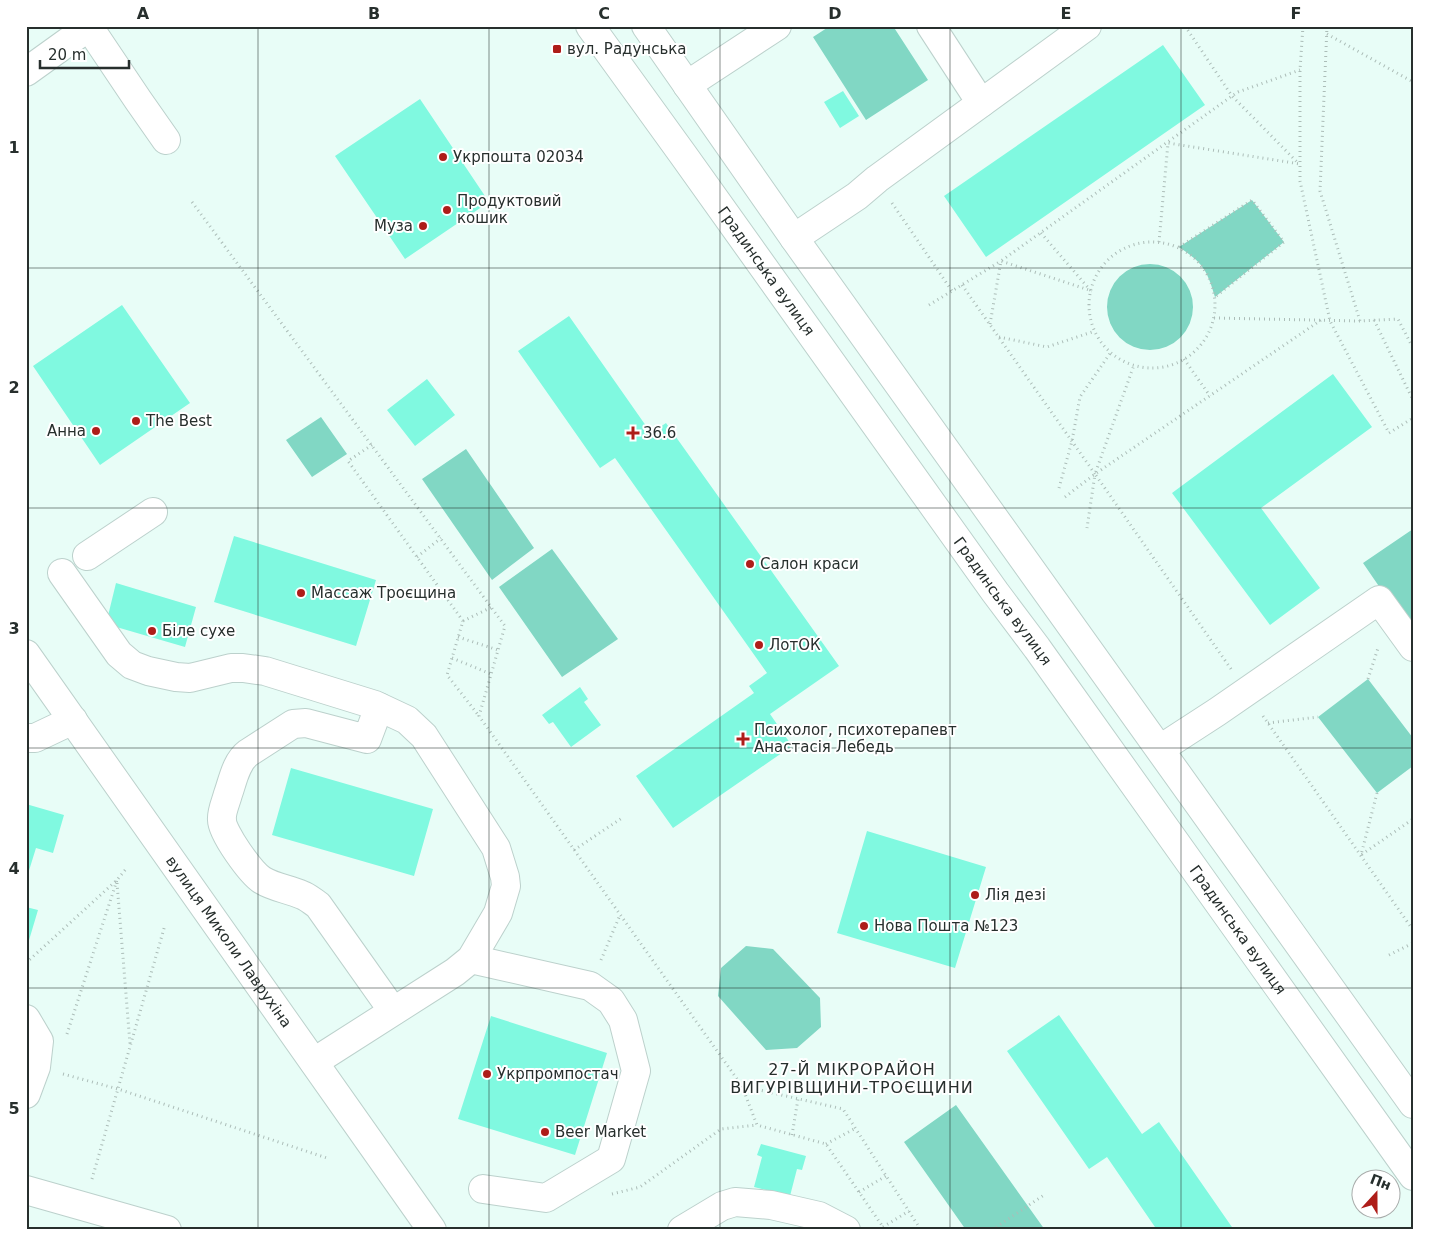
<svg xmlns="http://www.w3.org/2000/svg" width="1439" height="1256" viewBox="0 0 1439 1256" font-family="'DejaVu Sans',sans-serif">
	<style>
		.green { fill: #81d7c4 }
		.building { fill: #80f9e0 }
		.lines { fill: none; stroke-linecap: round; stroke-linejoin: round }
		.minor-casing { stroke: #bcd1cc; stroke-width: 30 }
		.major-casing { stroke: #bcd1cc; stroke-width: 30 }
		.path { stroke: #acbdb8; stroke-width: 3; stroke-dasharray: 1 4; stroke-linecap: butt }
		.minor { stroke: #fff; stroke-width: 28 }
		.major { stroke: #fff; stroke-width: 28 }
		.grid { fill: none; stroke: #272f2d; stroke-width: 1; stroke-opacity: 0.55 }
		.poi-dot { fill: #ae1d19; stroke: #fff; stroke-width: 2 }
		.labels { text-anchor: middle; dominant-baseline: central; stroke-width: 4; stroke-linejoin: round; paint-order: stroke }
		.poi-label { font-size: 15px; fill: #272f2d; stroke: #fff; text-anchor: start }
		.street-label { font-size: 15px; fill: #272f2d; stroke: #fff }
		.neighbourhood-label { font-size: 16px; letter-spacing: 1px; fill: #272f2d; stroke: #fff }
		.neatline { fill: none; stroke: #272f2d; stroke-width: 2 }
		.grid-label { font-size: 16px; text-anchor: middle; font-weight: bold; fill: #272f2d }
	</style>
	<rect width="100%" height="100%" fill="#e8fdf7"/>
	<path class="green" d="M 830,26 L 893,26 L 928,80 L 866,120 L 813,37 Z
		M 1252,200 L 1284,242 L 1215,297 C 1207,270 1203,263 1179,247 Z
		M1107 307a43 43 0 1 1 86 0a43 43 0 1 1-86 0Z
		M 321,417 L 347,454 L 312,477 L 286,440 Z
		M 466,449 L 534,548 L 492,580 L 422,479 Z
		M 1413,529 L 1413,636 L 1363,563 Z
		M 552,549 L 618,639 L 562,677 L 499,587 Z
		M 1368,679 L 1413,738 L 1413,766 L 1377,793 L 1318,717 Z
		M 746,946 L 773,949 L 820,998 L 821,1027 L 797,1048 L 766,1050 L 718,996 L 721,968 Z
		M 956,1105 L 1045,1230 L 966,1230 L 904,1142 Z"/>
	<path class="building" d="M 1163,45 L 1205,105 L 986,257 L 944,196 Z
		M 843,91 L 859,116 L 840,128 L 824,102 Z
		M 420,99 L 489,202 L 405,259 L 335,156 Z
		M 122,305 L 190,403 L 100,465 L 33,366 Z
		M 569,316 L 651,433 L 666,423 L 839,666 L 770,714 L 792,746 L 673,828 L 636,776 L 754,693 L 749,686 L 767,673 L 615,458 L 600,468 L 518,351 Z
		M 1333,374 L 1372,427 L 1261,508 L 1320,588 L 1270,625 L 1172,493 Z
		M 427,379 L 455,415 L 415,446 L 387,410 Z
		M 234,536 L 376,580 L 356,646 L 214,602 Z
		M 116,583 L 196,607 L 185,647 L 106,624 Z
		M 580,687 L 588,699 L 584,702 L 601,725 L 571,747 L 553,722 L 549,724 L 542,715 Z
		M 291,768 L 433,809 L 414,876 L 272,835 Z
		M 26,804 L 64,815 L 53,853 L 36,848 L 27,877 Z
		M 867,831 L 986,867 L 955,968 L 837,933 Z
		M 26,907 L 38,910 L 27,947 L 26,947 Z
		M 1059,1015 L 1142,1134 L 1159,1122 L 1234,1230 L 1157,1230 L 1107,1157 L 1089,1169 L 1007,1051 Z
		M 491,1016 L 607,1053 L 575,1155 L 458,1119 Z
		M 761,1144 L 806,1156 L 802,1170 L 797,1169 L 790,1196 L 754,1187 L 762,1157 L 757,1155 Z"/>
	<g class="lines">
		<defs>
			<g id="minor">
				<path id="s1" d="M 590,26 L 684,156 L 995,592 L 1037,648 L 1413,1176"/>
				<path d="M 646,26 L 794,238 L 1413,1104"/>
				<path d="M 931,26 L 981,103"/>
				<path d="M 89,27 L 138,100 L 166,140"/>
				<path d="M 687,85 L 777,26"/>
				<path d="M 794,238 L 857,196 L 877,179 L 1087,26"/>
				<path d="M 87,556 L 153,512"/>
				<path d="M 62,573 L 119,654 L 132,665 L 148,671 L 176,677 L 190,678 L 231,668 L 243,668 L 265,671 L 375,705 L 407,720 L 424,736 L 496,848 L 505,877 L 506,886 L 498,913 L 471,959 L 455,972 L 314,1062"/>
				<path id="s2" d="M 26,654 L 432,1230"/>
				<path d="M 379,707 L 367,739 L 306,723 L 293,724 L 248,753 C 236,762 233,780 228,794 C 226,802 221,812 222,820 C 222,833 251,873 262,880 C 275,888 289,889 302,895 C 308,897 313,902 318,905 L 393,1011"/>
				<path d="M 26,738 L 35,738 L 73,720"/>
				<path d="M 1160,749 L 1217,712 L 1379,600 L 1413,647"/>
				<path d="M 471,959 L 590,986 L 611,1001 L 623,1020 L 636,1071 L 611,1159 L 546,1198 L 483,1189"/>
				<path d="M 26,1019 L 39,1041 L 36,1067 L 26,1094"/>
				<path d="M 26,1190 L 167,1230"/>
				<path d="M 682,1230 L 722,1206 L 735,1202 L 771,1205 L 819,1216 L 846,1230"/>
			</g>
			<path id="major" d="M 26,72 L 90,26"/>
		</defs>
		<use href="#minor" class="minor-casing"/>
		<use href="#major" class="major-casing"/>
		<path class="path" d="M 1185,26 L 1232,96 L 1299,164
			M 1303,26 L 1300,70 L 1300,181 L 1330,321 L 1389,433 L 1413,418
			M 1327,26 L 1320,191 L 1360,321 L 1398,319 L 1413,348
			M 1327,34 L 1413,82
			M 192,202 L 505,626 L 479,716 L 742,1086 L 843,1109 L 921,1230
			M 892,203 L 952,291
			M 1041,233 L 1091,291
			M 1159,242 L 1168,143 L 1300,164
			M1089 305a63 63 0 1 1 126 0a63 63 0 1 1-126 0Z
			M 1179,247 L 1252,200 L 1284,242 L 1215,297
			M 962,285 L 1095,474 L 1087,528
			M 929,305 L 1001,261 L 1092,291
			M 1214,318 L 1360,321
			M 1374,320 L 1413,400
			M 990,324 L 1001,261 L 1232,96 L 1238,92 L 1300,70
			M 999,337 L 1047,347 L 1095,331
			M 1184,359 L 1210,396
			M 372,445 L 348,461 L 463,621 L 447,675 L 479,716
			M 1059,488 L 1072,441 L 1080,397 L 1111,352
			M 1065,497 L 1095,474 L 1134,365
			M 417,557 L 441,538
			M 463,621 L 492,607
			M 458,637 L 498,650
			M 452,658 L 491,674
			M 1231,669 L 1095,474 L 1321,320
			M 1368,679 L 1378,648
			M 1263,716 L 1413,930
			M 1268,723 L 1318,717
			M 1377,793 L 1361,855 L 1413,819
			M 574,850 L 622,818
			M 117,883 L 130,1044
			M 1389,955 L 1413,943
			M 601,960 L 620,915
			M 26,963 L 117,880 L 126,869
			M 67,1034 L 117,880
			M 63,1074 L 118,1089 L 327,1158
			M 742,1086 L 757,1125 L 826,1144 L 885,1230
			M 792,1135 L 798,1099
			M 826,1144 L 856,1128
			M 92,1179 L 165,925
			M 859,1192 L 886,1176
			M 612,1194 L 640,1187 L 721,1129 L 757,1125
			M 883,1227 L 909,1211
			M 992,1230 L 1044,1195"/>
		<use href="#minor" class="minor"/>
		<use href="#major" class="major"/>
	</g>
	<path class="grid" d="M 258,26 L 258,1230M 489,26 L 489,1230M 720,26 L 720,1230M 950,26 L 950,1230M 1181,26 L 1181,1230M 26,268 L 1413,268M 26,508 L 1413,508M 26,748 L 1413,748M 26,988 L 1413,988"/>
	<g class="poi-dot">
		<rect x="552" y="44" width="10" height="10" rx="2.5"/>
		<circle cx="443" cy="157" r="5"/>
		<circle cx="447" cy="210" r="5"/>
		<circle cx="423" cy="226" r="5"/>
		<circle cx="136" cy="421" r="5"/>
		<circle cx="96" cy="431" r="5"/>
		<path d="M630.5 425.5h5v5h5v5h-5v5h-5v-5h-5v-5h5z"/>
		<circle cx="750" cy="564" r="5"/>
		<circle cx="301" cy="593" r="5"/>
		<circle cx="152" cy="631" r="5"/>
		<circle cx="759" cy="645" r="5"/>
		<path d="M740.5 731.5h5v5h5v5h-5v5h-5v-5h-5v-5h5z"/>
		<circle cx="975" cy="895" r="5"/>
		<circle cx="864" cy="926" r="5"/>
		<circle cx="487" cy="1074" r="5"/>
		<circle cx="545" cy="1132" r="5"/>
	</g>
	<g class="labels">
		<g class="poi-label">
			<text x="567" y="49">вул. Радунська</text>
			<text x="453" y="157">Укрпошта 02034</text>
			<text x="457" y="201">Продуктовий<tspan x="457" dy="17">кошик</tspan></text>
			<text x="413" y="226" text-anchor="end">Муза</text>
			<text x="146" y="421">The Best</text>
			<text x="86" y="431" text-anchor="end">Анна</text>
			<text x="643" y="433">36.6</text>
			<text x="760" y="564">Салон краси</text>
			<text x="311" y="593">Массаж Троєщина</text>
			<text x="162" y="631">Біле сухе</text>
			<text x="769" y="645">ЛотОК</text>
			<text x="754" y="730">Психолог, психотерапевт<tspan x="754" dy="17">Анастасія Лебедь</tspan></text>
			<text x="985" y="895">Лія дезі</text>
			<text x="874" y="926">Нова Пошта №123</text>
			<text x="497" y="1074">Укрпромпостач</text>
			<text x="555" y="1132">Beer Market</text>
		</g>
		<g class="street-label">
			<text stroke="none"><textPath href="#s1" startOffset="302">Градинська вулиця</textPath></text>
			<text stroke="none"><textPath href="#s1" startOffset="708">Градинська вулиця</textPath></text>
			<text stroke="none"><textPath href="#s1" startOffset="1112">Градинська вулиця</textPath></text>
			<text stroke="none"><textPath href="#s2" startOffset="352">вулиця Миколи Лаврухіна</textPath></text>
		</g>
		<g class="neighbourhood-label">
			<text x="852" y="1069">27-Й МІКРОРАЙОН<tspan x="852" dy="18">ВИГУРІВЩИНИ-ТРОЄЩИНИ</tspan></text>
		</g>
	</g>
	<rect width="1439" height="1256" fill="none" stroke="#ffffff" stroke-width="55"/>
	<g transform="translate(1376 1194) rotate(21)"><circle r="24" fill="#ffffff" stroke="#a9acab"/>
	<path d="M0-4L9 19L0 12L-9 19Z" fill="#ae1d19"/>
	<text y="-8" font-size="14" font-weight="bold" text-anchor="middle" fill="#272f2d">Пн</text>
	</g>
	<path d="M40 60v8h89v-8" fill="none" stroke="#272f2d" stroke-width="2.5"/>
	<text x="48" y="60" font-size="15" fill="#272f2d" stroke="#ffffff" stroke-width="4" paint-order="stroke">20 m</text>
	<rect x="28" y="28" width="1384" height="1200" class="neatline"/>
	<g class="grid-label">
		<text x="143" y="19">A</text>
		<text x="374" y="19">B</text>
		<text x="604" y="19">C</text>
		<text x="835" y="19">D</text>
		<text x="1066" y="19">E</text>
		<text x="1296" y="19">F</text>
		<text x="14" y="153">1</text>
		<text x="14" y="393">2</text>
		<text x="14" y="634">3</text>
		<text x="14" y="874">4</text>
		<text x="14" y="1114">5</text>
	</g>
</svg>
